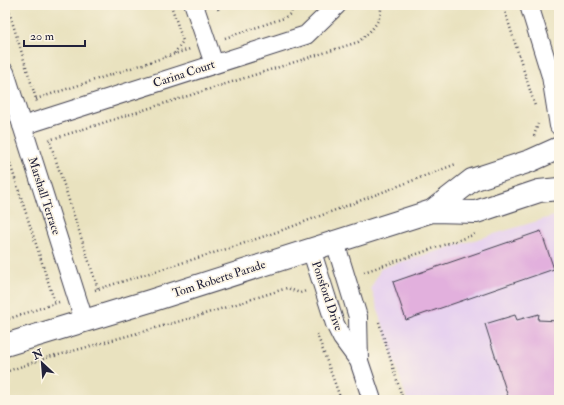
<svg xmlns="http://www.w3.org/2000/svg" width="564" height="405" viewBox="0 0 564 405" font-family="'IM FELL Double Pica',serif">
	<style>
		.built { fill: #e7d2ef }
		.building { fill: #e2b0dd }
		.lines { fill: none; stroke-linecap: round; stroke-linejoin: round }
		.minor-casing { stroke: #403f4f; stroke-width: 20 }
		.tertiary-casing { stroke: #403f4f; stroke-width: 24 }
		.path { stroke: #403f4f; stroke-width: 2.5; stroke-dasharray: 1 3; stroke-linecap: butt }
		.minor { stroke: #fff; stroke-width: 18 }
		.tertiary { stroke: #fff; stroke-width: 22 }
		.labels { text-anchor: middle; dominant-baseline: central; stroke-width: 3.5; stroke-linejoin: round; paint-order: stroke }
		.street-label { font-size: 12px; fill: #22223b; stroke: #fcf5e5 }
	</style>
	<rect width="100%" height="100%" fill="#fcf5e5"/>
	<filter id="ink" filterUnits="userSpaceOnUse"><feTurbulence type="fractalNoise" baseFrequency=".025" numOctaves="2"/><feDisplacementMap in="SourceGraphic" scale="8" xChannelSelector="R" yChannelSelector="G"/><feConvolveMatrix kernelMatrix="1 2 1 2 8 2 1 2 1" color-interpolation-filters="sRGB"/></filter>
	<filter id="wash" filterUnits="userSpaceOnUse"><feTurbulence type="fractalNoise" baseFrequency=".012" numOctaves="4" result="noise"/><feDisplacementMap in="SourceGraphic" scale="16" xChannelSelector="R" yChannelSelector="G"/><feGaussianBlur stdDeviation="0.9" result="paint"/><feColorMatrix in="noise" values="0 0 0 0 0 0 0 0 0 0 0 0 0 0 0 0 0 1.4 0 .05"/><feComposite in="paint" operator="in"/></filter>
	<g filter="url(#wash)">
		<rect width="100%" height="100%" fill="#e9e2bf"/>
		<path class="built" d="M 554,216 L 559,221 L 559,400 L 407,400 L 371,288 L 381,268 Z"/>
		<g id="blocks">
			<path class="building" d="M 541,231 L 554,269 L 406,320 L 393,282 Z
				M 539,314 L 538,320 L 559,321 L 559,400 L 509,400 L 485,324 L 515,315 L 517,320 Z"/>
		</g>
	</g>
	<g filter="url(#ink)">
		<use href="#blocks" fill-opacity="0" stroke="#403f4f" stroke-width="1"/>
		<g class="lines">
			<defs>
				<path id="minor" d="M 194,5 L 214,64
					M 529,5 L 551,76 L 559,126
					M 5,72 L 84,320
					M 22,126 L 306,35 L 337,5
					M 335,242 L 358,317 L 359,361
					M 311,249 L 335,324 L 342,338 L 359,361 L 372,400"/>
				<path id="tertiary" d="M 432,211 L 472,180 L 530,161 L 559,148
					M 5,345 L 150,301 L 432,211 L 476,212 L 539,191 L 559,189"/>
			</defs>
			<use href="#minor" class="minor-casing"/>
			<use href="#tertiary" class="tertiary-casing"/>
			<path class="path" d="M 7,5 L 37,102
				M 171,5 L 183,41 L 174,54
				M 217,5 L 219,12
				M 503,5 L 535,106
				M 556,5 L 559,16
				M 225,38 L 284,18 L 290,14 L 295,5
				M 36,99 L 190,49
				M 534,136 L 538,124
				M 49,139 L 98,289
				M 49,140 L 358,42 C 370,32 382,22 381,5
				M 5,148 L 55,303
				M 364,272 L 476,234
				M 95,290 L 236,246 L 291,227 L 456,164
				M 5,320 L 59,302
				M 379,322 L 403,400
				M 317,334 L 341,400
				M 55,356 L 195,317 L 287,288 L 300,293 L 306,291
				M 5,372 L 55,355"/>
			<use href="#minor" class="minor"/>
			<use href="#tertiary" class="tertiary"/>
		</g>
	</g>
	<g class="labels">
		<g class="street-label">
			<text transform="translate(184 74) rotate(-18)">Carina Court</text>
			<text transform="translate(44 196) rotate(72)">Marshall Terrace</text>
			<text transform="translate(219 279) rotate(-18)">Tom Roberts Parade</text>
			<text transform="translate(327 296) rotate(71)">Ponsford Drive</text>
		</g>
	</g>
	<rect width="564" height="405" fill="none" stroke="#fcf5e5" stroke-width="20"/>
	<g transform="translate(42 363) rotate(334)" stroke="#fcf5e5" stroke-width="3" paint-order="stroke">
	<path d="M0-3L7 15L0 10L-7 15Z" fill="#22223b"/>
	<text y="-6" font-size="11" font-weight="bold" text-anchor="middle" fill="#22223b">N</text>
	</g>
	<path d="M24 40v6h61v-6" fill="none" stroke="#22223b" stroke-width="2"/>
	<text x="30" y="40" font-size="12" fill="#22223b" stroke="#fcf5e5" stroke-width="3" paint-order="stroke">20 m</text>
</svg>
